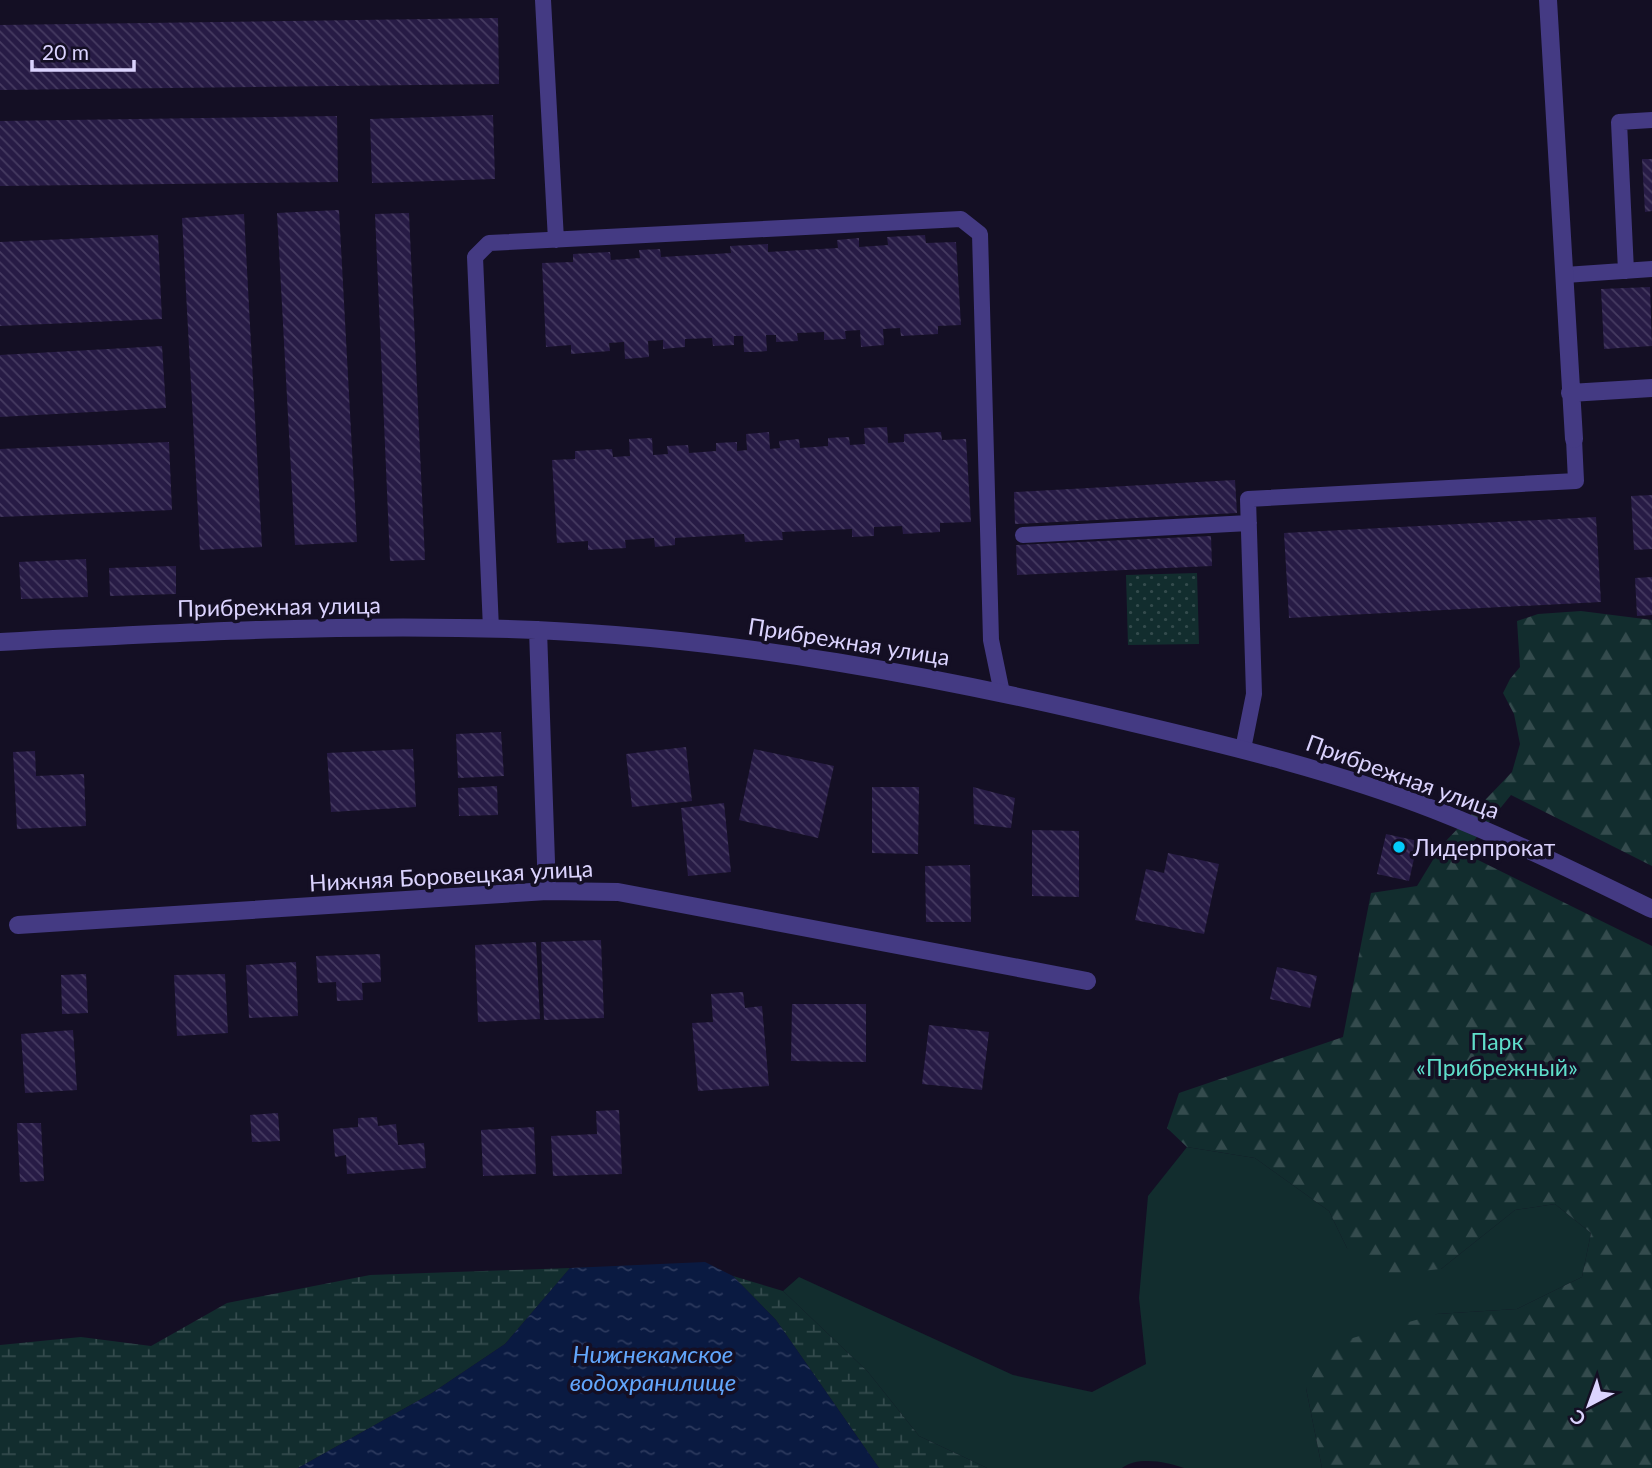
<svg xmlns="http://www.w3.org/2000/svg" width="1652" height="1468" viewBox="0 0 1652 1468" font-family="Lato,sans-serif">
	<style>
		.grass { fill: #122d2e }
		.forest { fill: url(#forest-firs) }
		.wetland { fill: url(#wetland-marsh) }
		.park { fill: url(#park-dots) }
		.water { fill: url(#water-ripples) }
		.building { fill: url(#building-back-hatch) }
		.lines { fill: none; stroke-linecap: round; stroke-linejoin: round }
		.service { stroke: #443a83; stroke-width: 16 }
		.minor { stroke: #443a83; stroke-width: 18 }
		.poi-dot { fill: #03cbfa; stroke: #140f24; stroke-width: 2.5 }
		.labels { text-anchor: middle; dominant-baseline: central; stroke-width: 7; stroke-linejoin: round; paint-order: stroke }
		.street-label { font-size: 23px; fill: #dbd3fe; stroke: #140f24 }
		.poi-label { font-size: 23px; fill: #dbd3fe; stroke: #140f24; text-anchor: start }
		.park-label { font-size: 23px; fill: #5fdeca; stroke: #140f24 }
		.water-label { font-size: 24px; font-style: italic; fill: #62a7fd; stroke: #140f24 }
	</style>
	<defs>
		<pattern id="forest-firs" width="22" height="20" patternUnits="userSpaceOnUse" patternTransform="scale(1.75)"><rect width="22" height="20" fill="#122d2e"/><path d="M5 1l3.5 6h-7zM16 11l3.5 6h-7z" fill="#344b4d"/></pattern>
		<pattern id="wetland-marsh" width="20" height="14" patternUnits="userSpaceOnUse" patternTransform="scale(1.75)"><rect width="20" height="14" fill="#122d2e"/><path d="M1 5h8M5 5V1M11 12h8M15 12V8" fill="none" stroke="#344b4d"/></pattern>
		<pattern id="park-dots" width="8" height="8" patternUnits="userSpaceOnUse" patternTransform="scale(1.75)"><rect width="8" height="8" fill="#122d2e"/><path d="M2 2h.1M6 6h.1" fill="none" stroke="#344b4d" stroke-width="1.8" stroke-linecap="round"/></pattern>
		<pattern id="water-ripples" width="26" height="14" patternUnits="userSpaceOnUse" patternTransform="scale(1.75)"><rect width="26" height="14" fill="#0a1a41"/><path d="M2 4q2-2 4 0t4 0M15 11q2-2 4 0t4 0" fill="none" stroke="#2d3a5e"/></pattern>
		<pattern id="building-back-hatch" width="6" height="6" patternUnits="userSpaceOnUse" patternTransform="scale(1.75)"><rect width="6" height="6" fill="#271b45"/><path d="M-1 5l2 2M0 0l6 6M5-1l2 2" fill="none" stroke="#463b61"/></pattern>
	</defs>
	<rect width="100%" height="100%" fill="#140f24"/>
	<path class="grass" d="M 1187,1147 L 1255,1158 L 1329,1211 L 1347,1248 L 1441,1269 L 1515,1210 L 1555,1204 L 1591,1233 L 1582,1277 L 1517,1309 L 1437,1314 L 1306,1388 L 1322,1468 L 1184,1468 C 1167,1462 1138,1456 1122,1468 L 987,1468 L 919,1436 L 868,1372 L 783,1291 L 799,1277 L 1013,1375 L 1092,1392 L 1146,1364 L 1139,1298 L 1148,1196 Z"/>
	<path class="forest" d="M 1581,611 L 1652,620 L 1652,866 L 1511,795 L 1464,853 L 1652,946 L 1652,1468 L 1322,1468 L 1306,1388 L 1328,1345 L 1437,1314 L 1517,1309 L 1582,1277 L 1591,1233 L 1555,1204 L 1515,1210 L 1441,1269 L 1390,1274 L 1347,1248 L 1329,1211 L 1255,1158 L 1187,1147 L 1167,1128 L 1179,1093 L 1343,1037 L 1371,893 L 1417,886 L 1442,845 L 1512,772 L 1520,744 L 1514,714 L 1503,693 L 1510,679 L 1520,667 L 1517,621 L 1538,614 Z"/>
	<path class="wetland" d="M 570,1268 L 505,1344 L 432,1393 L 298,1468 L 0,1468 L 0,1345 L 81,1337 L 151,1346 L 227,1303 L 370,1275 Z
		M 733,1276 L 783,1291 L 868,1372 L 919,1436 L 987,1468 L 879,1468 L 776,1320 Z"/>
	<path class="park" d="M 1197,573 L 1199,644 L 1128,645 L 1126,575 Z"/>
	<path class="water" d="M 705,1262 L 733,1276 L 776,1320 L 879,1468 L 298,1468 L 432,1393 L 505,1344 L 570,1268 Z"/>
	<path class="building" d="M 498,18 L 499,84 L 0,90 L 0,25 Z
		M 493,115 L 495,179 L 372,183 L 370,119 Z
		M 337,116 L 338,182 L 0,186 L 0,121 Z
		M 1642,159 L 1652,159 L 1652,211 L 1645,212 Z
		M 339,210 L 357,542 L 295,545 L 277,213 Z
		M 409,213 L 425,560 L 390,561 L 375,214 Z
		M 244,214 L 262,547 L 200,550 L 182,218 Z
		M 158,235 L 162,319 L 0,326 L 0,242 Z
		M 925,235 L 926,243 L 956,242 L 961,325 L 938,326 L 938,334 L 901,336 L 900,328 L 883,329 L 884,345 L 861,347 L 860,330 L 845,331 L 846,339 L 824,340 L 824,332 L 797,333 L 798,341 L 776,342 L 776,335 L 766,335 L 767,351 L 755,352 L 744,352 L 743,336 L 734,336 L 734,345 L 713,346 L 712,338 L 685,339 L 685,347 L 663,349 L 663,340 L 648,341 L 649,357 L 625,359 L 624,342 L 609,343 L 610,351 L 571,354 L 571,345 L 546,347 L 542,263 L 573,262 L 573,254 L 610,252 L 611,260 L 640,258 L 639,250 L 660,249 L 661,257 L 731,253 L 730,246 L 768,244 L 768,252 L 838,248 L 837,240 L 859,238 L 859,247 L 888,245 L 887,237 Z
		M 1650,287 L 1652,346 L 1604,349 L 1601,289 Z
		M 162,346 L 166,408 L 0,417 L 0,355 Z
		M 887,427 L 888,443 L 904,442 L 904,434 L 941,432 L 942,440 L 966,439 L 971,522 L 940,523 L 940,532 L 903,534 L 902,526 L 874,527 L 874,536 L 852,537 L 852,529 L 782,532 L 783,540 L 745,542 L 744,534 L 675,538 L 675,545 L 655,547 L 654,538 L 625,540 L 626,548 L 588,550 L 588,541 L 557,543 L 552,460 L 575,459 L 575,451 L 612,449 L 613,457 L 630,456 L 629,439 L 652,438 L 653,455 L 668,454 L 667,446 L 688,445 L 689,453 L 716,451 L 716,443 L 737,442 L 737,451 L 747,450 L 746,434 L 769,432 L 770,449 L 780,448 L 779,441 L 799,439 L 800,448 L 828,446 L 828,438 L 849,437 L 850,445 L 865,444 L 864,428 Z
		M 169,442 L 172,510 L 0,517 L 0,449 Z
		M 1235,480 L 1237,513 L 1015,524 L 1014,492 Z
		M 1652,495 L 1652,549 L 1634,550 L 1631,496 Z
		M 1596,517 L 1601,602 L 1289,618 L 1284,533 Z
		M 1211,536 L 1212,566 L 1017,575 L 1016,545 Z
		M 86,559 L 88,597 L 21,599 L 19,562 Z
		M 176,566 L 176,594 L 110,596 L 109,568 Z
		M 1652,577 L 1652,615 L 1637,616 L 1635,578 Z
		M 501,732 L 504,776 L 458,778 L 456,734 Z
		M 686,747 L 692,801 L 632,807 L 626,754 Z
		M 413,749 L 416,807 L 331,812 L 327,753 Z
		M 754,749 L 834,766 L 818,838 L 739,820 Z
		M 35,751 L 36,776 L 84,774 L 86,826 L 17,829 L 13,752 Z
		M 497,786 L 498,815 L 459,816 L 458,788 Z
		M 872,787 L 919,787 L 918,854 L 872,853 Z
		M 973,787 L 1015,798 L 1011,828 L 974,824 Z
		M 724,803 L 731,872 L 688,876 L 681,808 Z
		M 1032,830 L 1079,831 L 1079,897 L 1032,896 Z
		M 1386,834 L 1418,841 L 1409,881 L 1377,874 Z
		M 1168,853 L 1219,864 L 1204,934 L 1135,920 L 1146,869 L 1164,873 Z
		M 970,865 L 971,922 L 926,922 L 925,866 Z
		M 601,940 L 604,1018 L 544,1020 L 541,942 Z
		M 536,942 L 540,1019 L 478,1022 L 475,945 Z
		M 380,954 L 381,982 L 362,983 L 363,1000 L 337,1001 L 336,982 L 318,983 L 316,956 Z
		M 296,962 L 298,1016 L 249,1018 L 246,965 Z
		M 1277,967 L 1317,976 L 1310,1008 L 1270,999 Z
		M 86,974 L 88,1013 L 62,1014 L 61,975 Z
		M 225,974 L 228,1033 L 177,1036 L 174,975 Z
		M 743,992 L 745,1008 L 762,1006 L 769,1086 L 698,1091 L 692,1023 L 713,1022 L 711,994 Z
		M 792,1004 L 866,1004 L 866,1062 L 791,1061 Z
		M 929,1025 L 989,1032 L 982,1090 L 922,1084 Z
		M 73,1030 L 77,1090 L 25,1093 L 21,1034 Z
		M 619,1110 L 622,1174 L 553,1176 L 551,1136 L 597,1134 L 596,1111 Z
		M 278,1113 L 280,1141 L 252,1142 L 250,1115 Z
		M 377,1117 L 378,1126 L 396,1124 L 398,1145 L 424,1143 L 426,1168 L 347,1174 L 346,1155 L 335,1157 L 333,1129 L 358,1127 L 358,1118 Z
		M 17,1123 L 41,1123 L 44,1181 L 20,1182 Z
		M 534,1127 L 536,1174 L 483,1176 L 481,1130 Z"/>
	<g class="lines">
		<path class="service" d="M 543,0 L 556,240
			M 1626,271 L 1619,122 L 1652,120
			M 1565,275 L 1652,269
			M 1023,535 L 1249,523
			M 491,629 L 475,257 L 489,243 L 961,219 L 980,234 L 991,640 L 1002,693
			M 1243,749 L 1254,694 L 1248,499 L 1576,481 L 1574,439"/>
		<path class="minor" d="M 1548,0 L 1574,439
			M 1570,393 L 1652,388
			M 538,630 L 547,891
			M 0,642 C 179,632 357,623 536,630 C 738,639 937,676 1133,723 C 1235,747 1337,772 1435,810 C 1509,839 1580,874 1652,909
			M 18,925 L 547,891 L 618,892 L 1087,981"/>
	</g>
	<circle class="poi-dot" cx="1399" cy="847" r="7"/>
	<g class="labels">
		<g class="street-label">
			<text transform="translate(279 606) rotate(-1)">Прибрежная улица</text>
			<text transform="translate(849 641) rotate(9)">Прибрежная улица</text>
			<text transform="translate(1403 776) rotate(20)">Прибрежная улица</text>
			<text transform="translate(451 875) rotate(-3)">Нижняя Боровецкая улица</text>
		</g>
		<g class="poi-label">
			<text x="1413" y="847">Лидерпрокат</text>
		</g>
		<g class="park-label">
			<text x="1497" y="1041">Парк<tspan x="1497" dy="26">«Прибрежный»</tspan></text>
		</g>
		<g class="water-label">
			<text x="653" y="1353">Нижнекамское<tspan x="653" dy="28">водохранилище</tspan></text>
		</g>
	</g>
	<g transform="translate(1589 1405) rotate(221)" stroke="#140f24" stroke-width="5" paint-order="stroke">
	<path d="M0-5L12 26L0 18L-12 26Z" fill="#dbd3fe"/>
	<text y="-10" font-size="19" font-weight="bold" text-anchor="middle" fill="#dbd3fe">С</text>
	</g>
	<path d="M32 60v10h102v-10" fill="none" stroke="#dbd3fe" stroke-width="3.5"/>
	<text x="42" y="60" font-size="21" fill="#dbd3fe" stroke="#140f24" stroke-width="5" paint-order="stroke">20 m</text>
</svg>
